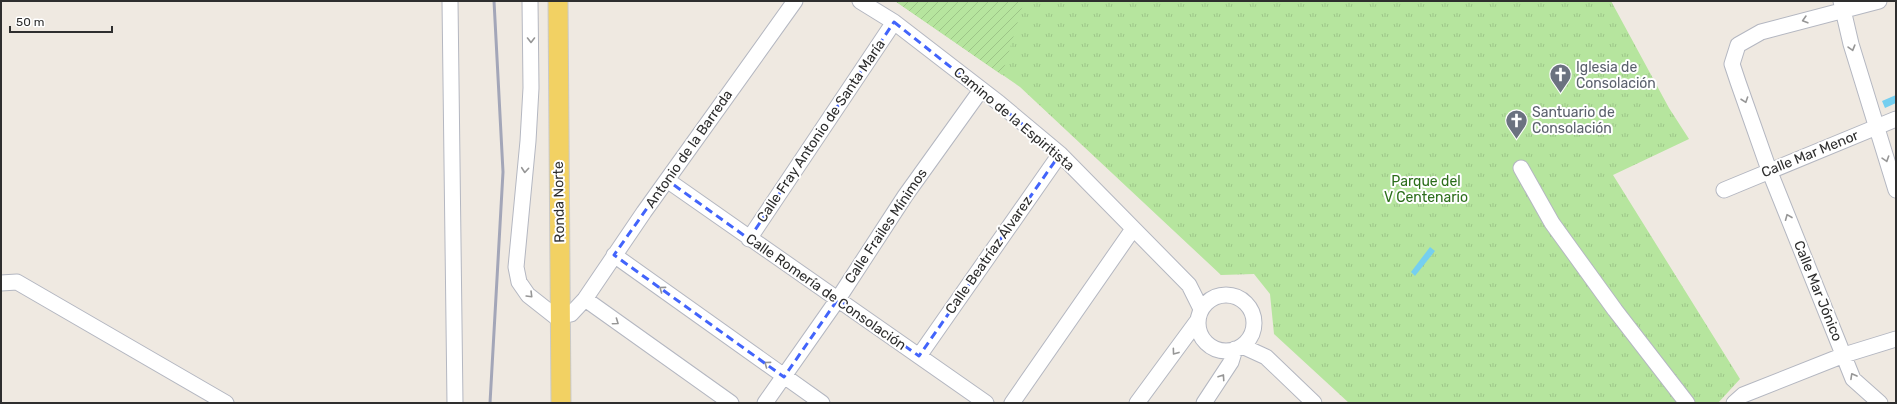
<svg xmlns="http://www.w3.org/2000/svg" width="1897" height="404" viewBox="0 0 1897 404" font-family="Rubik,sans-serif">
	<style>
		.park { fill: url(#park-tufts) }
		.garden { fill: url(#garden-furrows) }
		.water { fill: #75cff0 }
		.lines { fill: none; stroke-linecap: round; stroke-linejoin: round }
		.minor-casing { stroke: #b4b7c1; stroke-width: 17 }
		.major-casing { stroke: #c9c9c9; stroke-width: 21 }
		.minor { stroke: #fff; stroke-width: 15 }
		.major { stroke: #f2d163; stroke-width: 19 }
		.rail { stroke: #a3a6b8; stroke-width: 3 }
		.oneway { stroke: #969696 }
		.marked { fill: none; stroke: #4264fb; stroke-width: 3; stroke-dasharray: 8 5; stroke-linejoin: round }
		.labels { text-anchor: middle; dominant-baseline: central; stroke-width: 4; stroke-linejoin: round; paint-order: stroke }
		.worship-label { font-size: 14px; fill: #5b616d; stroke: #fff; text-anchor: start }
		.street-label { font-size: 14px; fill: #2e2e2e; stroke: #fff }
		.park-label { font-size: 14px; fill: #2c6e1b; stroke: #fff }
	</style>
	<defs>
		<pattern id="park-tufts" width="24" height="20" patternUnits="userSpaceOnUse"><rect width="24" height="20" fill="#b6e59e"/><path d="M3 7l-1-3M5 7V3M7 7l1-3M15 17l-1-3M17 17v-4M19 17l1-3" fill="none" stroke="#9dc588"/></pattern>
		<pattern id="garden-furrows" width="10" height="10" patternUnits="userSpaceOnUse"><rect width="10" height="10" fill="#b6e59e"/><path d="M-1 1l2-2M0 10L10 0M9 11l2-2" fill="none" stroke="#9dc588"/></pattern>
	</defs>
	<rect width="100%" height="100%" fill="#efe9e1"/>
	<path class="park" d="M 895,1 L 1611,1 L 1669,108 L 1689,139 L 1613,175 L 1740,379 L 1718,403 L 1349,403 L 1274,334 L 1270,294 L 1254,274 L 1221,275 L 1020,87 Z"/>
	<path class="garden" d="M 895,1 L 1024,1 L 1002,75 Z"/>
	<path class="water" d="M 1896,95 L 1896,103 L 1885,108 L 1882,101 Z
		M 1430,247 L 1435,251 L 1415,276 L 1411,272 Z"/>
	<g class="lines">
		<defs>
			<path id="minor" d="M 450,1 L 455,403
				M 530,1 L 531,88 L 528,141 L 516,267 L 519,282 L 528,295 L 561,321
				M 860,1 L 894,22 L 999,103 L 1060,154 L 1189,285 L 1201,309
				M 1841,1 L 1851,44 L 1896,190
				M 1879,1 L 1761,32 L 1738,45 L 1732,64 L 1738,82 L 1769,170 L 1853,379 L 1880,403
				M 1521,168 L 1552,223 L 1615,310 L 1687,403
				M 667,180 L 986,403
				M 1724,190 L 1896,119
				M 749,239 L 894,22
				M 614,255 L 822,403
				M 1,283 L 17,282 L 226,403
				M1198 323a28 28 0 1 1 56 0a28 28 0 1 1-56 0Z
				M 585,299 L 731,403
				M 561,316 L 571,314 L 585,299 L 644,212 L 795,1
				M 1242,346 L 1266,357 L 1314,403
				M 919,356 L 1060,154
				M 765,403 L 838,299 L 905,196 L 981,90
				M 1012,403 L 1133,229
				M 1137,403 L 1198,320
				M 1204,403 L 1231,362 L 1235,349
				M 1734,403 L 1743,395 L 1844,355 L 1896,339"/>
			<path id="major" d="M 558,1 L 561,403"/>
		</defs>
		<use href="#minor" class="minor-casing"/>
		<use href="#major" class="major-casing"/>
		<use href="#minor" class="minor"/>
		<use href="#major" class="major"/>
		<path class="rail" d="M 490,403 L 503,172 L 494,1"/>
	</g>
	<defs><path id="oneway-chevron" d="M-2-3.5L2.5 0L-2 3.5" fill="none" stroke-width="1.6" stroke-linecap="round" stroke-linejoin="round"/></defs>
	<g class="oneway">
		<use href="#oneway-chevron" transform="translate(1805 20) rotate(164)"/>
		<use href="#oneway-chevron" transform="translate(531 40) rotate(90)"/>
		<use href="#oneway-chevron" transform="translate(1852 48) rotate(74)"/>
		<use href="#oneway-chevron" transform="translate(1745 100) rotate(71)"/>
		<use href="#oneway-chevron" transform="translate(1886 159) rotate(72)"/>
		<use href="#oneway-chevron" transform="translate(525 170) rotate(95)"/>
		<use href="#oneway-chevron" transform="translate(1788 217) rotate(-112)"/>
		<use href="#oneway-chevron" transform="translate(662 289) rotate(-144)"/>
		<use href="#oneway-chevron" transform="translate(530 295) rotate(45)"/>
		<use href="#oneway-chevron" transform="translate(616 322) rotate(35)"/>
		<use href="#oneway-chevron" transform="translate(1175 352) rotate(126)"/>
		<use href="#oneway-chevron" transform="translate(767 364) rotate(-144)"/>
		<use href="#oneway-chevron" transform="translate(1853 376) rotate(-119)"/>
		<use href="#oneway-chevron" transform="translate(1222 377) rotate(-56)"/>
	</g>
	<path class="marked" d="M 894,22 L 1060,154 L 919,356 L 838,299 L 784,377 L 614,255 L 667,180 L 749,239 Z"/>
	<defs>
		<symbol id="church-pin" viewBox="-11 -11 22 30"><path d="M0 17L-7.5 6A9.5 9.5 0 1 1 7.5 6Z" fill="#6b7280" stroke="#fff"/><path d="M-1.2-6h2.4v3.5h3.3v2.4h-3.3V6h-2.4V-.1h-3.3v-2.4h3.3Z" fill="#fff"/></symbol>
	</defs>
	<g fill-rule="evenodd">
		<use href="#church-pin" x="1548" y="62" width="25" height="34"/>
		<use href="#church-pin" x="1504" y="108" width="25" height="34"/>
	</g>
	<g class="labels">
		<g class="worship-label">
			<text x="1576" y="67">Iglesia de<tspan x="1576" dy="16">Consolación</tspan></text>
			<text x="1532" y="112">Santuario de<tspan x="1532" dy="16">Consolación</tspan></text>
		</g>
		<g class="street-label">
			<text transform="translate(1014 119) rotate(40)">Camino de la Espiritista</text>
			<text transform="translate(821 131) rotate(-56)">Calle Fray Antonio de Santa María</text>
			<text transform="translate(689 149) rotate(-55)">Antonio de la Barreda</text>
			<text transform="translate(1810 154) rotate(-22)">Calle Mar Menor</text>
			<text transform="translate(559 202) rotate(-91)">Ronda Norte</text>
			<text transform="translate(886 226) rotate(-56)">Calle Frailes Mínimos</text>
			<text transform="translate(989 255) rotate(-55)">Calle Beatríaz Álvarez</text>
			<text transform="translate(1818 291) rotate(68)">Calle Mar Jónico</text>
			<text transform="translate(826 292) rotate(35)">Calle Romería de Consolación</text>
		</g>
		<g class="park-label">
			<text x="1426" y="181">Parque del<tspan x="1426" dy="16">V Centenario</tspan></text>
		</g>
	</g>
	<rect width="1897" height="404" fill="none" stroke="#2e2e2e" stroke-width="4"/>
	<path d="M10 26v6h102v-6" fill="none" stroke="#2e2e2e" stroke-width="2"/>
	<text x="16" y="26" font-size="12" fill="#2e2e2e" stroke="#ffffff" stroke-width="3" paint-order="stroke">50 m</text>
</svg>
